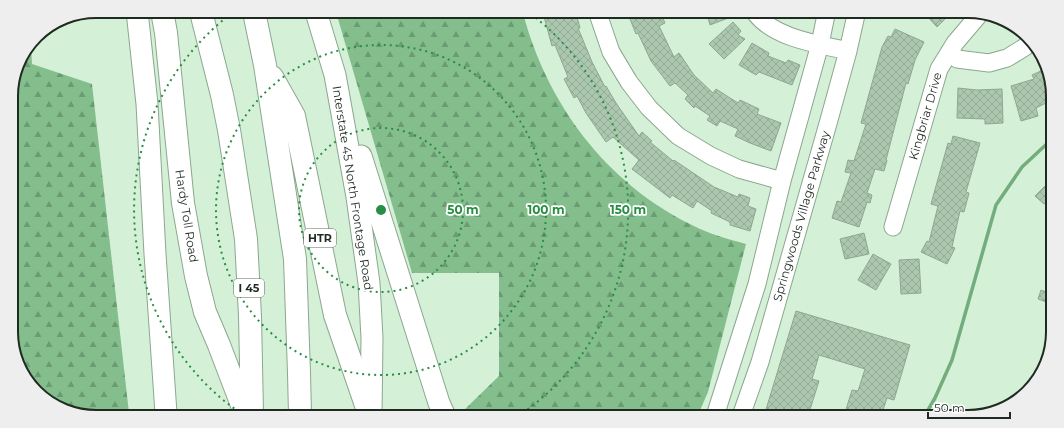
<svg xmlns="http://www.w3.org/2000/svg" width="1064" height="428" viewBox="0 0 1064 428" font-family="Montserrat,sans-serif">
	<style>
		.forest { fill: url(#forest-firs) }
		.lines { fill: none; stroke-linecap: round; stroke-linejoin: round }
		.stream { stroke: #74ad7d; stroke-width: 3.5 }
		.building { fill: url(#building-cross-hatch); stroke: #8da890 }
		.minor-casing { stroke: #8ca78f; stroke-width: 19 }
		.major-casing { stroke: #8ca78f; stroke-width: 23 }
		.highway-casing { stroke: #8ca78f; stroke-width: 24 }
		.minor { stroke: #fff; stroke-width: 17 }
		.major { stroke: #fff; stroke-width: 21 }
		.highway { stroke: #fff; stroke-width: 22 }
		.ring { fill: none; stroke: #288e44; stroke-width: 2; stroke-dasharray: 2 4 }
		.labels { text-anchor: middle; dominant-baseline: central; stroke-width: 3.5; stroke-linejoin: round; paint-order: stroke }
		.shield { fill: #fff; stroke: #626a64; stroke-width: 1 }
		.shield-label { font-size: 11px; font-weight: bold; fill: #1f2a21 }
		.street-label { font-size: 12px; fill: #1f2a21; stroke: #fff }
		.rim { fill: none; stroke: #1f2a21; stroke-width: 2 }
		.centre { fill: #288e44; stroke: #fff; stroke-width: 2 }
		.ring-label { font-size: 12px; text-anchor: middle; font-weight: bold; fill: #288e44; stroke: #fff; stroke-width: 3.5; stroke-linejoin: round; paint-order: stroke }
	</style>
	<defs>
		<pattern id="forest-firs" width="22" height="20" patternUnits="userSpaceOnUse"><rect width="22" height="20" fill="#84be8d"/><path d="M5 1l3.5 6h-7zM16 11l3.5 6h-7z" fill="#6b9b73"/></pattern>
		<pattern id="building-cross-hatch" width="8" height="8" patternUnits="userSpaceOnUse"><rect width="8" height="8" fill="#acc7af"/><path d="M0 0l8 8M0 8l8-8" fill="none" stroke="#94ab96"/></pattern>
	</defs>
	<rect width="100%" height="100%" fill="#d4f0d7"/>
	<path class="forest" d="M 336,12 L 523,13 C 547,104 606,183 692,225 C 709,234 728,239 746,244 L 708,392 L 698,415 L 463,414 L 462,412 L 499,376 L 499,273 L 412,273 Z
		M 31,44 L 32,64 L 92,84 L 129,413 L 69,412 L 32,388 L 13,348 L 11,91 L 20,59 Z"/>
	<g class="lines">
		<path class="stream" d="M 924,417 L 935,398 L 952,360 L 996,205 L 1022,167 L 1051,140"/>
	</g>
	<path class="building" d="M 543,13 L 573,13 L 574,18 L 577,17 L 580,28 L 578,28 L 592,62 L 605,87 L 606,86 L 616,103 L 639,136 L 642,132 L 652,141 L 650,142 L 673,161 L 674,160 L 714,187 L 738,197 L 739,194 L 750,198 L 748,206 L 756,209 L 750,231 L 730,225 L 730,222 L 711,213 L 712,211 L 697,201 L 693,208 L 672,195 L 670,198 L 632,169 L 639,160 L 613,137 L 606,142 L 586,113 L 577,96 L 574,98 L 564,79 L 568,77 L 555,45 L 552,46 Z
		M 628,14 L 661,14 L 665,23 L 659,26 L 674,57 L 679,53 L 694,75 L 713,93 L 716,89 L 738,103 L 740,100 L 759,109 L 757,114 L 781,123 L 771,151 L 750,143 L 735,136 L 738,129 L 720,121 L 717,126 L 707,120 L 710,116 L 695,106 L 694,108 L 685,99 L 688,95 L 675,83 L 670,86 L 651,61 L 638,33 L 636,34 Z
		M 707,14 L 736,14 L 736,15 L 710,25 Z
		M 926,15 L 949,15 L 937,27 Z
		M 733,22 L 741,31 L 738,35 L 745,39 L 724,59 L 709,44 Z
		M 895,29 L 924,42 L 915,60 L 908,84 L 906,83 L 886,160 L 887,160 L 884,171 L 875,169 L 867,193 L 872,195 L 870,203 L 867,202 L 859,227 L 832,218 L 837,201 L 841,202 L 851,173 L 845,172 L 848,160 L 854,161 L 866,124 L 861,123 L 882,47 L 888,36 L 891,37 Z
		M 752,43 L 769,53 L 768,56 L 786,63 L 788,60 L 800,65 L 792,85 L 759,72 L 756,75 L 739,65 Z
		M 1045,69 L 1052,85 L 1052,100 L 1036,108 L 1038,116 L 1021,121 L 1011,86 L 1034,79 L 1032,75 Z
		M 958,88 L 977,90 L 1002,89 L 1003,123 L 985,124 L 985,119 L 957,118 Z
		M 953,136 L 980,143 L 966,192 L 969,193 L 964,212 L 960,211 L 952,247 L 955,248 L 947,264 L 921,252 L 927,241 L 929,242 L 938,206 L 931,204 L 948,143 L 951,144 Z
		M 1051,180 L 1051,197 L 1044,204 L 1035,196 Z
		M 864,233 L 869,254 L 845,259 L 840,239 Z
		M 873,254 L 891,264 L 876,290 L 858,280 Z
		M 919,259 L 921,293 L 901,294 L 899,260 Z
		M 1041,290 L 1049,293 L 1049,303 L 1038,299 Z
		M 796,311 L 910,345 L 894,400 L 887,398 L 881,416 L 844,416 L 852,390 L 858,391 L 865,369 L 819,355 L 812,379 L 819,381 L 808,416 L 764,416 Z"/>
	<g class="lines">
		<defs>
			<path id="minor" d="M 598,14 L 611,52 L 629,82 L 649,108 L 678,136 L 711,156 L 739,169 L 782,181
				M 756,14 C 776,39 819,44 848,51
				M 950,51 L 957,59 L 989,63 L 1007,58 L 1025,47 L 1031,40
				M 893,227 L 939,69 L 955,43 L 978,16
				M 715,416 L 757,284 L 782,181 L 820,44 L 826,15
				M 741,416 L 760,362 L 829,120 L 848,51 L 856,15"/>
			<path id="major" d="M 137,11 L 147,104 L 155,254 L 166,413
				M 316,12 L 335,75 L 357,197 L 369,283 L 372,338 L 371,414
				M 361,156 L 439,403 L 444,414"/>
			<path id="highway" d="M 162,11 L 166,33 L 183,203 L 196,276 L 205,312 L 219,345 L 245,413
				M 201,12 L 222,95 L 229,130 L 246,239 L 250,316 L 252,413
				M 254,12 L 265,65 L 295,259 L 299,373 L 300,414
				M 272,77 L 294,116 L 335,315 L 369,414"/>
		</defs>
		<use href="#minor" class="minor-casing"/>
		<use href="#major" class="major-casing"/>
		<use href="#highway" class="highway-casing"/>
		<use href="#minor" class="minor"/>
		<use href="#major" class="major"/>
		<use href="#highway" class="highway"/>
	</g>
	<g class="ring">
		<circle cx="381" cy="210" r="82"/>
		<circle cx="381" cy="210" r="165"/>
		<path d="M239 412A247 247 0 0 1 232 13M531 14A247 247 0 0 1 521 414"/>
	</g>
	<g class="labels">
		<g class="shield">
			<rect x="304" y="229" width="32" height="18" rx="3"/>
			<rect x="234" y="279" width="30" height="18" rx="3"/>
		</g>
		<g class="shield-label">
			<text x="320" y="238">HTR</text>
			<text x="249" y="288">I 45</text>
		</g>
		<g class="street-label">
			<text transform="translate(925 116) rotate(-74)">Kingbriar Drive</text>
			<text transform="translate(353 188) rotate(81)">Interstate 45 North Frontage Road</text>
			<text transform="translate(187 216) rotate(81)">Hardy Toll Road</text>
			<text transform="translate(801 216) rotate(-74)">Springwoods Village Parkway</text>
		</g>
	</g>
	<path d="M0 0H1064V428H0ZM96 18H968A78 78 0 0 1 1046 96V332A78 78 0 0 1 968 410H96A78 78 0 0 1 18 332V96A78 78 0 0 1 96 18Z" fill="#edeeed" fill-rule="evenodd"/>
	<path class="rim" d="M96 18H968A78 78 0 0 1 1046 96V332A78 78 0 0 1 968 410H96A78 78 0 0 1 18 332V96A78 78 0 0 1 96 18Z"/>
	<circle cx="381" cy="210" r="6" class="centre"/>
	<g class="ring-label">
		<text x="463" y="214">50 m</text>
		<text x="546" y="214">100 m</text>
		<text x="628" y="214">150 m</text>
	</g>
	<path d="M928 412v6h82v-6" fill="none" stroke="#1f2a21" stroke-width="2"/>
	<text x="934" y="412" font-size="12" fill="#1f2a21" stroke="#ffffff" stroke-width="3" paint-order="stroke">50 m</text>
</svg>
